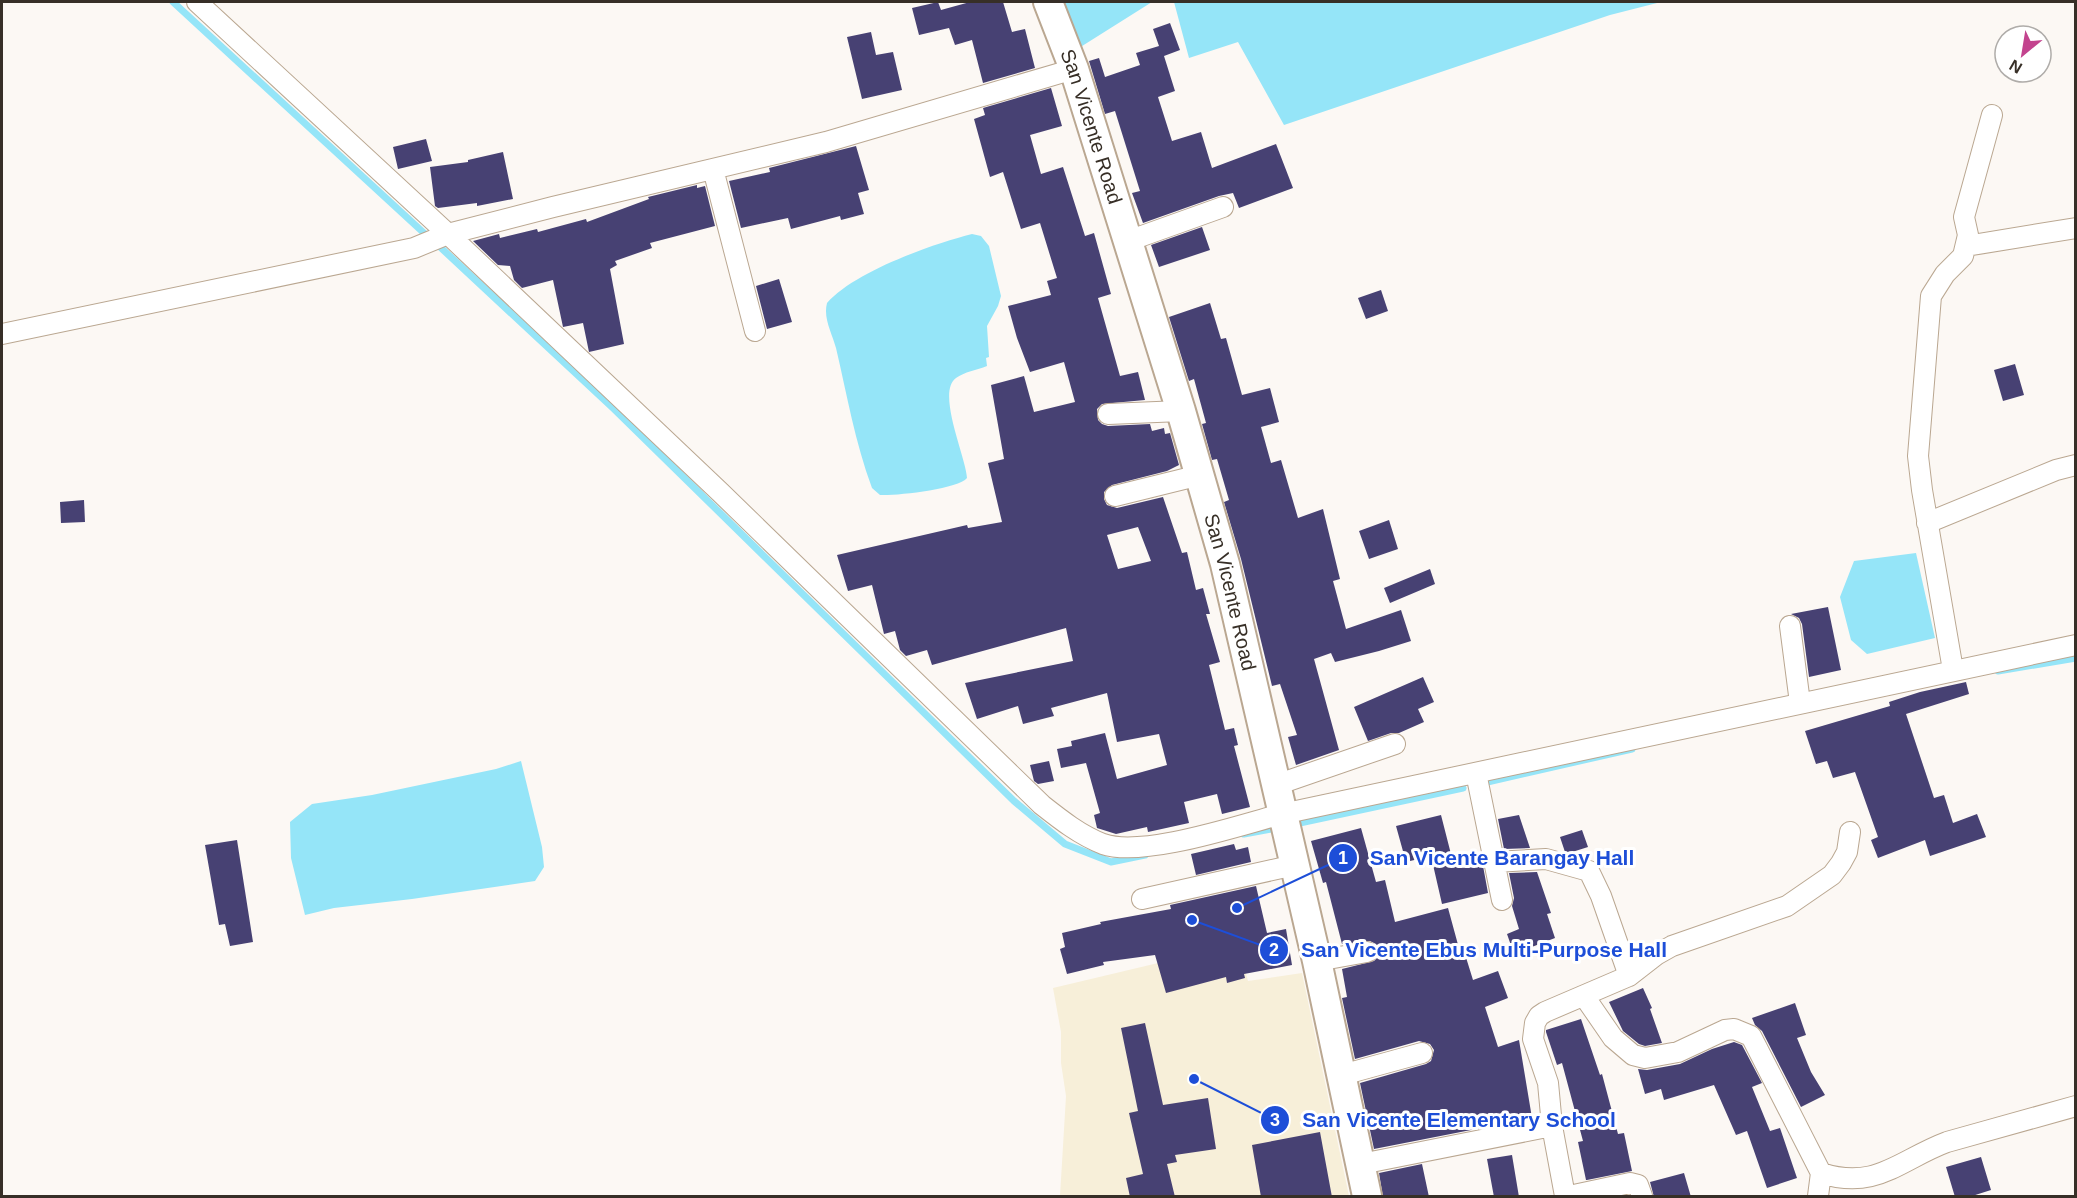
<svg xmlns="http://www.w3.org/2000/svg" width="2077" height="1198" viewBox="0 0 2077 1198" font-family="Arial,sans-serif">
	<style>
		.education { fill: #f7efd9 }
		.water { fill: #95e5f8 }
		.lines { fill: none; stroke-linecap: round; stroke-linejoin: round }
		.stream { stroke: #95e5f8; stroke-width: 7 }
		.building { fill: #474173; fill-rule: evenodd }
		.street-casing { stroke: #baa791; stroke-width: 22 }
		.secondary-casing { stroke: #baa791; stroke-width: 32 }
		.street { stroke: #fff; stroke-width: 20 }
		.secondary { stroke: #fff; stroke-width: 28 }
		.labels { text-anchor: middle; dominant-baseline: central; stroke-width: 6; stroke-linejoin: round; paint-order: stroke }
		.street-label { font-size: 20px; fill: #372f27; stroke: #fff }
		.leader { fill: none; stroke: #1d4ed8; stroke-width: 2 }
		.callout-dot { fill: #1d4ed8; stroke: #fff; stroke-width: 2 }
		.mark-label { font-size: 18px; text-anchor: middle; font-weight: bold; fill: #fff }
		.callout-label { font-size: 21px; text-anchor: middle; font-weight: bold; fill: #1d4ed8; stroke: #fff; stroke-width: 6; stroke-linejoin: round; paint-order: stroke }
	</style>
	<rect width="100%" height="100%" fill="#fcf8f4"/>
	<path class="education" d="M 1238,944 L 1248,981 L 1302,973 L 1349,1196 L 1060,1196 L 1066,1096 L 1061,1063 L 1061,1032 L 1053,988 Z"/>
	<path class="water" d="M 1054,2 L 1152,2 L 1071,53 Z
		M 1174,2 L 1661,2 L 1610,15 L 1284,125 L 1238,42 L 1189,58 Z
		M 972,234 L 981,236 L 989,246 L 1001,296 L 998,306 L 987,326 L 989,357 L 986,358 L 987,366 C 977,370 964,372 956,378 C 936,392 966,457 967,478 C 958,489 896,496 880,495 L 872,488 C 855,442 847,395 836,348 C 832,333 823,318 827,303 C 854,272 932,244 972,234 Z
		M 1916,553 L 1935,638 L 1867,654 L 1851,640 L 1840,597 L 1854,561 Z
		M 521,761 L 542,847 L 544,867 L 535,881 L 412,899 L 334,908 L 305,915 L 291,858 L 290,822 L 312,804 L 372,795 L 496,769 Z"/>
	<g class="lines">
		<path class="stream" d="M 173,2 L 425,234
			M 439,246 L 614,409 L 1014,801 L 1065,844 L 1111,862 L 1145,855
			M 1998,671 L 2076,658
			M 1483,783 L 1632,749
			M 1295,824 L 1463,788
			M 1244,834 L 1271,829"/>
	</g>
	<path class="building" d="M 938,2 L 941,10 L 970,2 L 1003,2 L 1012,32 L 1025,29 L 1035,68 L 983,83 L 972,40 L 955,45 L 949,28 L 919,35 L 912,8 Z
		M 1170,23 L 1180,50 L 1164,56 L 1175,91 L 1158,97 L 1172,141 L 1201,132 L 1212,168 L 1276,144 L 1293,188 L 1239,208 L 1233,193 L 1219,196 L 1143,223 L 1132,193 L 1140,191 L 1115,111 L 1105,114 L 1089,61 L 1099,58 L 1105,77 L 1140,65 L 1136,53 L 1159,46 L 1153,29 Z
		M 871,32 L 876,55 L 893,52 L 902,90 L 862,99 L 847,37 Z
		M 1051,88 L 1062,126 L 1030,135 L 1041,174 L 1063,167 L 1085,236 L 1094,233 L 1111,294 L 1098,298 L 1120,376 L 1138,372 L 1145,400 L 1102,404 L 1097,409 L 1098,420 L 1102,424 L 1108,426 L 1150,424 L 1152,431 L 1164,428 L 1165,434 L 1170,433 L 1179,465 L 1167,471 L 1112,485 L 1104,492 L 1104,499 L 1107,505 L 1117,508 L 1163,497 L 1182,553 L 1187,552 L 1196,590 L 1203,588 L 1210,614 L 1206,614 L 1220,662 L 1209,665 L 1225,730 L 1234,728 L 1238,745 L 1234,746 L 1250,807 L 1222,814 L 1217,794 L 1184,802 L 1189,823 L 1148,832 L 1147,827 L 1116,834 L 1097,828 L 1094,815 L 1100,813 L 1086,763 L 1061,768 L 1057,749 L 1072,746 L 1071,741 L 1105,733 L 1117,779 L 1167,765 L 1159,734 L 1117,742 L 1107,693 L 1051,708 L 1054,716 L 1023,724 L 1018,706 L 977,719 L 965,683 L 1073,661 L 1066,628 L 932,665 L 927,650 L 906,656 L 900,650 L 895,631 L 884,634 L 872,585 L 848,591 L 837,555 L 967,525 L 968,528 L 1002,522 L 988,463 L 1004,459 L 991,385 L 1024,376 L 1034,412 L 1075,402 L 1064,362 L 1030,372 L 1017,338 L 1008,306 L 1051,295 L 1047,281 L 1057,278 L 1040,223 L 1021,229 L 1003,172 L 990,177 L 974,119 L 985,115 L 983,108 ZM 1138,527 L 1151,561 L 1118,569 L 1107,535 Z
		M 426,139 L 432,161 L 398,169 L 393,147 Z
		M 856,146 L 869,190 L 858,193 L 864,214 L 841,220 L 840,216 L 791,229 L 788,218 L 741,228 L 729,181 L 770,172 L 769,168 Z
		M 503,152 L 513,199 L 477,206 L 477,203 L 438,208 L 435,206 L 430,167 L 468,162 L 468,160 Z
		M 697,185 L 697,188 L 705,186 L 715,226 L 650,243 L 652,248 L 615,261 L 617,265 L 610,269 L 624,344 L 589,352 L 583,323 L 563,327 L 553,280 L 522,288 L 514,280 L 510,266 L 498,265 L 473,241 L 499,234 L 500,238 L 537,229 L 538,232 L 586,219 L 587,222 L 649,199 L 648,197 Z
		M 1202,227 L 1210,250 L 1159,267 L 1151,245 Z
		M 779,279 L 792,322 L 767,329 L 756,286 Z
		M 1381,290 L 1388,311 L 1366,319 L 1358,298 Z
		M 1210,303 L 1221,339 L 1226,338 L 1242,395 L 1270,388 L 1279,422 L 1261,427 L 1271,463 L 1281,460 L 1298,518 L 1323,509 L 1340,579 L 1333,581 L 1346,629 L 1401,610 L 1411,641 L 1379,651 L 1335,662 L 1331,653 L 1314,659 L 1339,750 L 1296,765 L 1288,737 L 1297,735 L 1280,684 L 1272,686 L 1241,559 L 1224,502 L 1229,500 L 1217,459 L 1212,460 L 1202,424 L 1206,423 L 1194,379 L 1189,381 L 1169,317 Z
		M 2015,364 L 2024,395 L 2003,401 L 1994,370 Z
		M 84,500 L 85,522 L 61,523 L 60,502 Z
		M 1389,520 L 1398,549 L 1369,559 L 1359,531 Z
		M 1430,569 L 1435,584 L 1390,603 L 1384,588 Z
		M 1828,607 L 1841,670 L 1809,677 L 1802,624 L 1799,618 L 1791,614 Z
		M 1423,677 L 1434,702 L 1418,709 L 1424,722 L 1399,733 L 1391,733 L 1368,741 L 1354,707 Z
		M 1966,682 L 1969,694 L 1906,714 L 1934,798 L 1944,795 L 1953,823 L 1977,814 L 1986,837 L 1930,856 L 1925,840 L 1878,858 L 1871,840 L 1878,837 L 1855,772 L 1833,778 L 1827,761 L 1816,764 L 1805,731 L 1890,706 L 1889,702 L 1920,692 Z
		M 1049,761 L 1054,781 L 1038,784 L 1034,781 L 1030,765 Z
		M 1441,815 L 1453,862 L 1481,855 L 1488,893 L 1442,904 L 1431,856 L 1406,862 L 1396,826 Z
		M 1519,815 L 1530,848 L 1504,849 L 1498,819 Z
		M 1361,828 L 1376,882 L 1385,880 L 1395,922 L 1448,908 L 1460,952 L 1464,951 L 1473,980 L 1498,971 L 1508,998 L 1485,1007 L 1498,1047 L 1519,1040 L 1532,1118 L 1374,1149 L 1360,1083 L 1426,1064 L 1431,1061 L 1434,1050 L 1430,1044 L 1419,1041 L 1355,1059 L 1342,998 L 1347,997 L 1342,969 L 1374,961 L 1378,957 L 1379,949 L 1376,944 L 1370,941 L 1342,944 L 1326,882 L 1323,883 L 1311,841 Z
		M 1582,830 L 1588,847 L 1569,853 L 1565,852 L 1560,837 Z
		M 237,840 L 253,942 L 230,946 L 225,924 L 219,925 L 205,845 Z
		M 1234,844 L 1236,850 L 1248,847 L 1251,862 L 1196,875 L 1191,854 Z
		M 1537,872 L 1551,913 L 1547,914 L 1555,938 L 1514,954 L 1507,934 L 1519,929 L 1512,906 L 1514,898 L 1509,873 Z
		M 1256,886 L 1267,933 L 1286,929 L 1292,965 L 1244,974 L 1245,978 L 1227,983 L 1226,977 L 1166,993 L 1155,955 L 1103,962 L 1104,965 L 1067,974 L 1060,949 L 1065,947 L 1062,933 L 1101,924 L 1100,922 L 1171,909 L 1170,905 Z
		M 1643,988 L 1652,1008 L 1650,1009 L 1662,1043 L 1645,1046 L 1639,1044 L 1623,1031 L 1609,1002 Z
		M 1795,1003 L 1806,1035 L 1797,1038 L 1811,1072 L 1825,1095 L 1801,1107 L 1762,1031 L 1755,1025 L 1752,1018 Z
		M 1581,1019 L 1600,1075 L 1602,1074 L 1618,1134 L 1624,1133 L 1632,1171 L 1587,1180 L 1586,1180 L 1578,1142 L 1583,1141 L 1562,1063 L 1557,1065 L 1546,1032 L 1546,1030 Z
		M 1145,1023 L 1163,1105 L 1208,1098 L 1216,1149 L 1175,1155 L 1177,1162 L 1167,1164 L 1175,1197 L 1130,1197 L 1126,1178 L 1143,1174 L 1129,1113 L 1138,1111 L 1121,1028 Z
		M 1734,1042 L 1742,1045 L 1762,1083 L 1752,1087 L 1770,1131 L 1780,1128 L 1797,1178 L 1767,1188 L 1747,1131 L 1736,1135 L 1714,1085 L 1664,1100 L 1661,1089 L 1645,1094 L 1638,1069 L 1647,1070 L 1680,1064 L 1712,1049 Z
		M 1320,1132 L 1332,1197 L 1261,1197 L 1252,1145 Z
		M 1512,1155 L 1519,1197 L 1494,1197 L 1487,1159 Z
		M 1981,1157 L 1991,1190 L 1969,1197 L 1955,1197 L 1946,1167 Z
		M 1422,1164 L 1429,1197 L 1383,1197 L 1379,1173 Z
		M 1684,1173 L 1691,1197 L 1654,1197 L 1650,1182 Z"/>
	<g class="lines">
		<defs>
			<path id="street" d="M 197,2 L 448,234 L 720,492 L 1042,805 C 1061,820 1080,835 1103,844 C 1143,858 1240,825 1282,814 L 2076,645
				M 713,169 L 755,331
				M 1128,241 L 1223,207
				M 1966,246 L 2076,228
				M 2,334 L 414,248 L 448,234 L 553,207 L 826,142 L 1074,69
				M 1108,414 L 1181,411
				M 1115,496 L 1200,475
				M 1927,523 L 2056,470 L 2076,465
				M 1790,626 L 1800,703
				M 1953,670 L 1922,490 L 1918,456 L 1931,296 L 1945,274 L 1963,256 L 1968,235 L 1964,217 L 1992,115
				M 1476,773 L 1502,900
				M 1276,785 L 1395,744
				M 1494,862 L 1546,859 L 1589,871 L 1601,896 L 1629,976
				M 1142,899 L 1295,865
				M 1317,961 L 1367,952
				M 1584,996 L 1613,1038 L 1633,1055 L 1645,1058 L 1678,1052 L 1725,1030 L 1734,1029 L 1751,1036 L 1821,1173 L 1818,1196
				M 1342,1075 L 1422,1053
				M 1361,1164 L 1552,1126
				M 1821,1173 C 1876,1191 1899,1160 1947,1142 L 2076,1106
				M 1565,1196 L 1552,1126 L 1548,1083 L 1533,1039 L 1535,1023 L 1539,1016 L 1545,1012 L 1629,976 L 1656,955 L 1672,946 L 1787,906 L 1832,875 L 1841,863 L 1847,852 L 1850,832
				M 1569,1196 L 1630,1183 L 1638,1185 L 1642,1196"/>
			<g id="secondary">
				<path id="s1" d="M 1048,2 L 1074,69 L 1181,411 L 1225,564 L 1317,961 L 1367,1196"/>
			</g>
		</defs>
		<use href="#street" class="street-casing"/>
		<use href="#secondary" class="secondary-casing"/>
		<use href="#street" class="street"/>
		<use href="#secondary" class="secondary"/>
	</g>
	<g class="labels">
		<g class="street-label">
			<text stroke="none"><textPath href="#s1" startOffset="132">San Vicente Road</textPath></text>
			<text stroke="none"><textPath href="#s1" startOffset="618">San Vicente Road</textPath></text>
		</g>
	</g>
	<path class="leader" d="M1237 908L1343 858M1192 920L1274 950M1194 1079L1275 1120"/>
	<g class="callout-dot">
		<circle cx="1237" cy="908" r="6"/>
		<circle cx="1192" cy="920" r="6"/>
		<circle cx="1194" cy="1079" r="6"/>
		<circle cx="1343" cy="858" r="15"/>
		<circle cx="1274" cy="950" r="15"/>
		<circle cx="1275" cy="1120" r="15"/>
	</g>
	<g class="mark-label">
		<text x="1343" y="864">1</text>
		<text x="1274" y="956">2</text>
		<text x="1275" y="1126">3</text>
	</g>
	<g class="callout-label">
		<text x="1502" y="865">San Vicente Barangay Hall</text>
		<text x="1484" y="957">San Vicente Ebus Multi-Purpose Hall</text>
		<text x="1459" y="1127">San Vicente Elementary School</text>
	</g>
	<rect width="2077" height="1198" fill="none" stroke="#372f27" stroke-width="6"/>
	<g transform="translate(2023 54) rotate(210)"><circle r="28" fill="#ffffff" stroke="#afaca9" stroke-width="1.5"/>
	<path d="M0-4.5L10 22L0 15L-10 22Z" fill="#c3438e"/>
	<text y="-9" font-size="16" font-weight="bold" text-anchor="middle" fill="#372f27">N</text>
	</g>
</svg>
